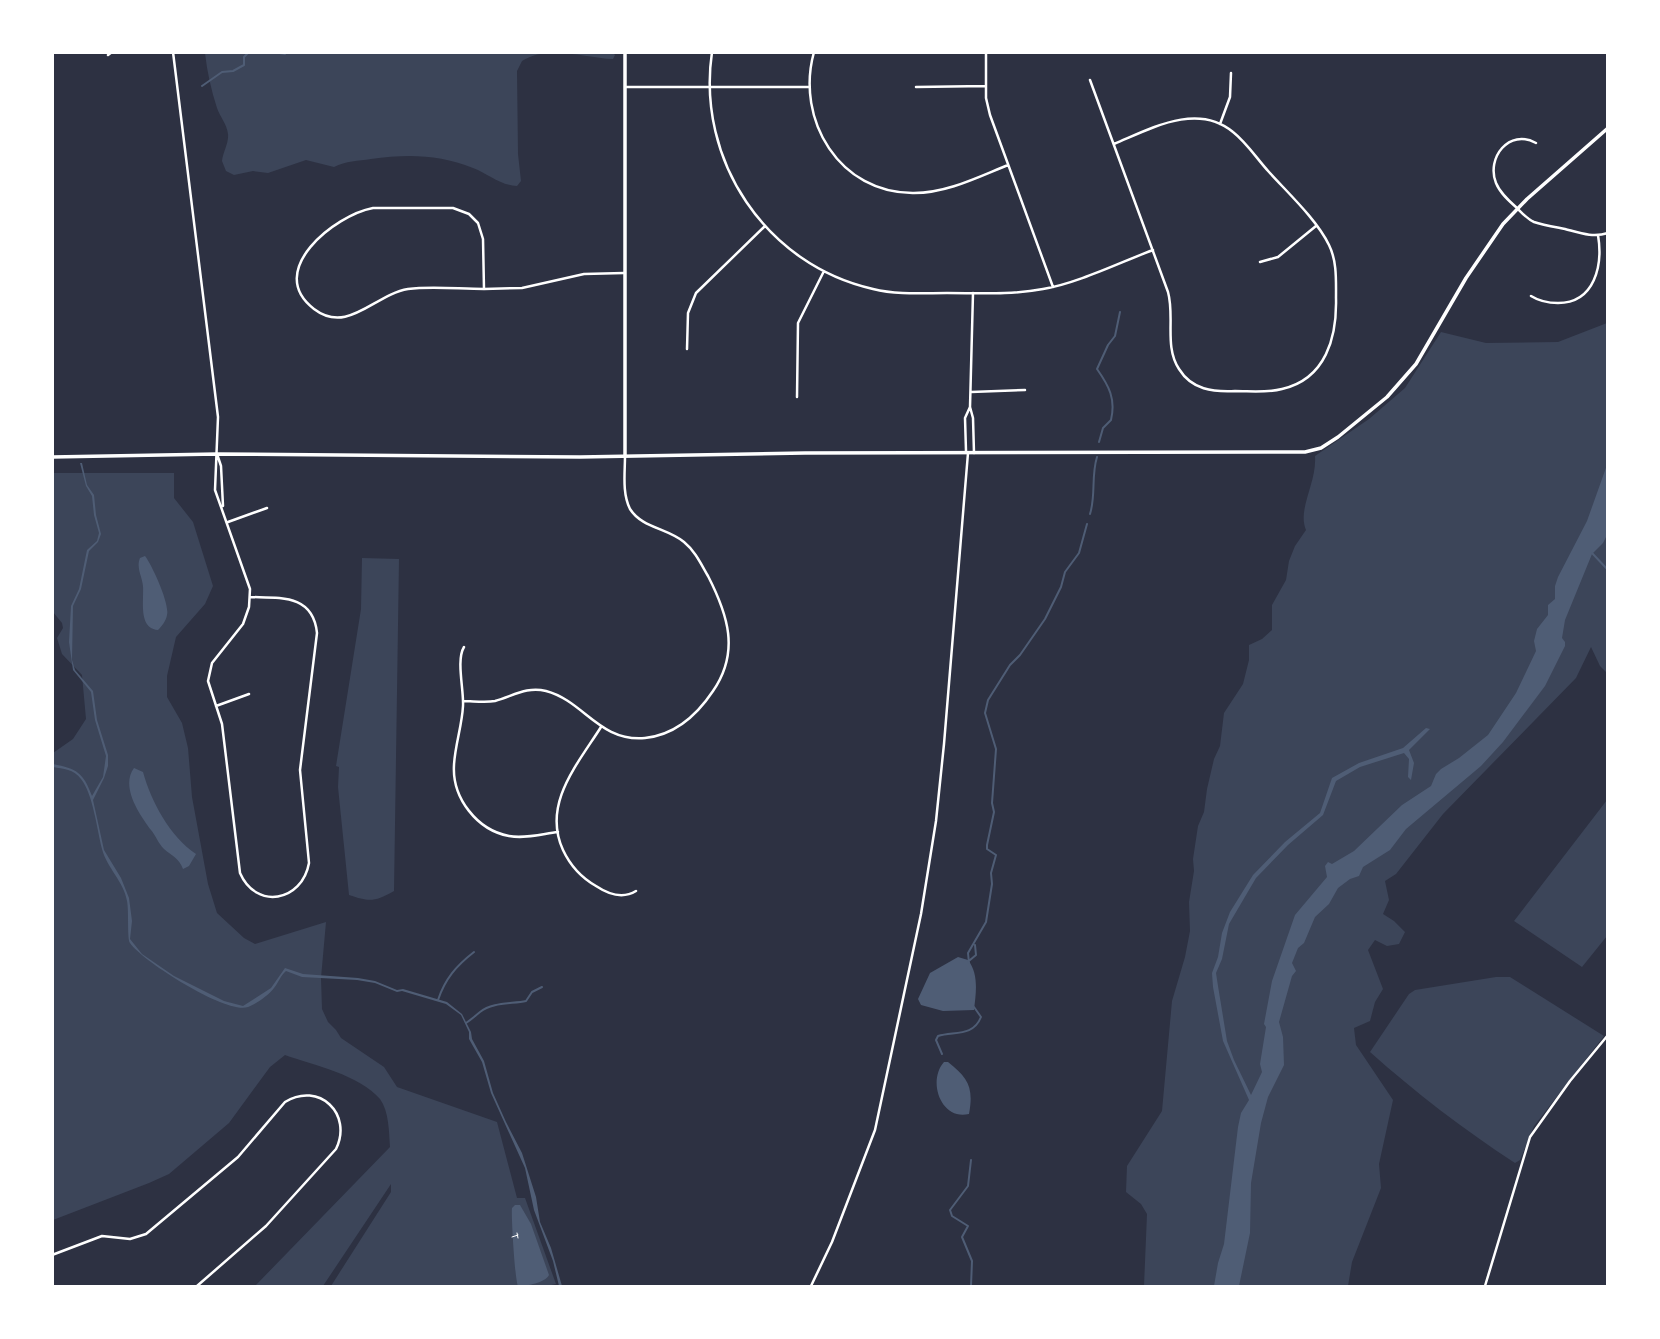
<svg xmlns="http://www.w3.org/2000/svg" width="1660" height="1339" viewBox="0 0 1660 1339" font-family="'Sofia Sans Condensed',sans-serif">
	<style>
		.green { fill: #3c4559 }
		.water { fill: #4f5d75 }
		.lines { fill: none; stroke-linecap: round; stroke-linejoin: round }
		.stream { stroke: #4f5d75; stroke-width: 2 }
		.path { stroke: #fff; stroke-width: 1 }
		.minor { stroke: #fff; stroke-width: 2.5 }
		.tertiary { stroke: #fff; stroke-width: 3.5 }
		.secondary { stroke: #fff; stroke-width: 3.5 }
	</style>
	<rect width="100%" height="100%" fill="#2d3142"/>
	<path class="green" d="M 613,53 L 615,55 L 613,59 C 586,58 547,44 522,61 L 517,71 L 518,154 L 521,181 L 517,186 C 499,185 489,174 473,168 C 439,154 406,154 371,159 C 358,161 346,161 334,167 L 306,160 L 268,173 L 253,171 L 234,175 L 226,171 L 222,161 C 223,152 229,143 228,134 C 227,124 220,117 217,108 C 211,90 207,71 205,53 Z
		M 1607,323 L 1607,673 L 1600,666 L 1591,647 L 1576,678 L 1443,814 L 1396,874 L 1385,881 L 1389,900 L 1383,914 L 1394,921 L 1405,932 L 1399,944 L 1387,946 L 1375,940 L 1368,950 L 1383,989 L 1375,1002 L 1370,1021 L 1354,1028 L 1356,1045 L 1393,1100 L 1379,1164 L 1381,1188 L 1352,1262 L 1348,1286 L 1144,1286 L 1147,1214 L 1141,1204 L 1126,1192 L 1127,1166 L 1162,1111 L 1172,1001 L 1185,957 L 1190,931 L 1189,902 L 1194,871 L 1193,859 L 1198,826 L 1204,812 L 1207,789 L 1214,759 L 1220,746 L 1224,713 L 1243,684 L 1249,660 L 1249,645 L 1262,639 L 1272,630 L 1272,605 L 1286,580 L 1289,561 L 1295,546 L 1306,530 C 1297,509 1317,483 1315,456 L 1369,419 L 1405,388 L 1441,332 L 1486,343 L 1558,342 Z
		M 53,473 L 174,473 L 174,498 L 193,522 L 213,586 L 205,604 L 176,637 L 167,676 L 167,697 L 182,723 L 188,748 L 192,797 L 208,884 L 217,913 L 244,938 L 255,944 L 326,922 L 321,978 L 322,1009 L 328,1022 L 336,1030 L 341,1038 L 384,1067 L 397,1087 L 497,1122 L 517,1198 L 525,1198 L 556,1284 L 547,1286 L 331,1286 L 391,1192 L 391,1184 L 323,1286 L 255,1286 L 390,1147 C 389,1132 389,1111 380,1099 C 360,1075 313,1065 285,1055 L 270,1067 L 229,1123 L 169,1174 L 149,1183 L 53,1220 L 53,753 L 73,739 L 86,719 L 82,675 L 62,654 L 57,638 L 63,628 L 62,623 L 53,612 Z
		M 362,558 L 399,559 L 394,891 C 374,902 370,902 349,895 L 338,787 L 339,767 L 336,766 L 361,609 Z
		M 1607,800 L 1607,936 L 1582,967 L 1514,921 Z
		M 1496,977 L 1510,977 L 1604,1036 L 1534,1126 L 1520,1160 L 1515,1163 C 1463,1129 1416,1093 1370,1052 L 1409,994 L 1415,990 Z"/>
	<path class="water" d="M 80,463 L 82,463 L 87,485 L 94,495 L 96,515 L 101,534 L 98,542 L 89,551 L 81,589 L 73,606 L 72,660 L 75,670 L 93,691 L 97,720 L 108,755 L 108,766 L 104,778 L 93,800 L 104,850 L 121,878 L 129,898 L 132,921 L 130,939 L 142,954 L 174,976 L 224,1001 L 243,1006 L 271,988 L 285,968 L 303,974 L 358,978 L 375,981 L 397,990 L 403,989 L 447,1002 L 462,1014 L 471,1032 L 472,1039 L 484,1061 L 493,1093 L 506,1122 L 522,1153 L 536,1197 L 540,1222 L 551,1248 L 562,1286 L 559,1286 L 553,1261 L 534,1210 L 525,1168 L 491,1093 L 482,1062 L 469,1039 L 469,1032 L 461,1015 L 446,1004 L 402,991 L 397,992 L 375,983 L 357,980 L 302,977 L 286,971 C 280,976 279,982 274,988 C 269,995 256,1004 248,1007 C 227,1015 142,961 130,943 C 127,939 129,910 127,901 C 124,882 107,868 102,849 C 97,829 93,794 81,779 C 74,769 63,769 53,767 L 53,764 C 77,769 83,772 92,796 L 103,777 L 106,756 L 95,720 L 91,692 L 73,670 L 69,642 L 71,606 L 79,589 L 87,550 L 97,541 L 99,533 L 94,515 L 92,496 L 86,486 Z
		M 1607,465 L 1607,535 L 1603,543 L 1592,554 L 1565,620 L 1562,638 L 1565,642 L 1565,646 L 1545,686 L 1503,742 L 1481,766 L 1406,829 L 1390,850 L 1363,867 L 1359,876 L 1350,879 L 1338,888 L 1329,904 L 1315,917 L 1304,943 L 1298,948 L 1292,963 L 1296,971 L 1292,976 L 1279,1022 L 1283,1037 L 1284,1065 L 1268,1097 L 1261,1123 L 1251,1183 L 1250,1233 L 1239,1286 L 1214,1286 L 1218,1263 L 1224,1244 L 1238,1127 L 1241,1113 L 1249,1100 L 1223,1041 L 1213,987 L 1212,973 L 1218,957 L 1222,933 L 1230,912 L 1253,875 L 1285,842 L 1320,813 L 1332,778 L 1359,763 L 1403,748 L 1426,728 L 1430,729 L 1409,750 L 1414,763 L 1411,780 L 1408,777 L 1409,759 L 1404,753 L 1360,767 L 1336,781 L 1323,815 L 1288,845 L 1256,878 L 1229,924 L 1222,959 L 1216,973 L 1218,986 L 1227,1041 L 1234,1060 L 1251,1095 L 1262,1072 L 1260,1064 L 1266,1027 L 1264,1024 L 1272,981 L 1295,915 L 1327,877 L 1325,866 L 1328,862 L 1332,864 L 1354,851 L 1402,805 L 1431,786 L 1436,774 L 1441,769 L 1459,758 L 1488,735 L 1516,693 L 1536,651 L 1534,641 L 1537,629 L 1548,615 L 1548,605 L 1555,599 L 1555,586 L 1558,577 L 1587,521 Z
		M 145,556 C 152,565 170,604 167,615 C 166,621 162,626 158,630 C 138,628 144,601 143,586 C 142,576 136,568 140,558 Z
		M 134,768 L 143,772 C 151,801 170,837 196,854 L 189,866 L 183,869 C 179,858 172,856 164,849 C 158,843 156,836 151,830 C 140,815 120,787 134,768 Z
		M 958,957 L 968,960 C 979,974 976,993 974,1010 L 943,1011 L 921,1005 L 918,999 L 930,973 Z
		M 944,1062 L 948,1062 C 968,1078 974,1087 969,1114 C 941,1121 927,1081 944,1062 Z
		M 515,1205 L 520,1205 L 531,1224 L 549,1275 C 545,1283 527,1286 518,1286 C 515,1281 511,1216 512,1208 Z"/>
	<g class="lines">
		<path class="stream" d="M 274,52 L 285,54
			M 202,86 L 222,72 L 233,71 L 244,65 L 244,57 L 249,52
			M 1099,442 L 1103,428 L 1111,420 C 1116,399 1109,386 1097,369 L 1108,345 L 1115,336 L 1120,312
			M 1090,514 C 1096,495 1091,476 1097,457
			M 1592,553 L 1608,570
			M 970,960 L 976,955 L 975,945
			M 969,963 L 968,953 L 986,922 L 992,884 L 991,873 L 996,855 L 987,849 L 987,845 L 994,812 L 992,803 L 996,749 L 985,713 L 988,700 L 1010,665 L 1020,655 L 1045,619 L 1061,587 L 1065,572 L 1079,553 L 1087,524
			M 438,1000 C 445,979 456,966 474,952
			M 466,1023 C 472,1019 475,1016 480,1012 C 492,1002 512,1004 526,1001 L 532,992 L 542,987
			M 942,1054 L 936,1040 L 938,1036 C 954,1031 973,1037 981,1017 L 974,1007
			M 971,1160 L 968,1186 L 950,1210 L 952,1216 L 968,1226 L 962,1237 L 972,1261 L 971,1286"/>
		<path class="path" d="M 517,1233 L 518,1238
			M 512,1237 L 518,1235"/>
		<path class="minor" d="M 173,52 L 218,417 L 215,490 L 250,589 L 249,607 L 243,624 L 212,663 L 208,681 L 222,724 L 240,873 C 256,910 302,902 309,863 L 300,770 L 317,633 C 313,594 280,598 250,597
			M 712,52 C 696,160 766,265 873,289 C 897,295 923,293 947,293 C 979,293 1011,295 1043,289 C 1076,284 1121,262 1153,250
			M 814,52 C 795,120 840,194 914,193 C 947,193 978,177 1008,165
			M 986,52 L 986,98 L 990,115 L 1053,287
			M 108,55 L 112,52
			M 1090,80 L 1168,292 C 1175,317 1164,346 1179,369 C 1192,390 1213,392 1235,391 C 1250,391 1267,393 1282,389 C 1326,379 1337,337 1336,298 C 1336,280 1337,261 1329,245 C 1317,220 1288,193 1269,172 C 1257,159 1247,143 1233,132 C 1197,102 1150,129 1114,144
			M 626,87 L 808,87
			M 916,87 L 986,86
			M 1220,124 L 1230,97 L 1231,73
			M 1536,143 C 1509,128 1486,158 1496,183 C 1500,193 1509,201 1517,208 C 1522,213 1527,219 1534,222 C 1543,225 1555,227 1565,229 C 1580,233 1593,238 1608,233
			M 373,208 L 453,208 L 469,214 L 478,223 L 483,239 L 484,289 C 459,289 432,286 408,289 C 375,294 348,335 314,309 C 264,271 335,215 373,208 Z
			M 1260,262 L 1278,257 L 1316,226
			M 484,289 L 522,288 L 584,274 L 624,273
			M 973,293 L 970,407 L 973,418 L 974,453
			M 1531,296 C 1539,301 1548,303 1558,303 C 1595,303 1603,265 1598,235
			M 687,349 L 688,313 L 696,293 L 764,227
			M 971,392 L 1025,390
			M 797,397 L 798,323 L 824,271
			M 966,451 L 965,418 L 970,407
			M 217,454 L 221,466 L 223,506
			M 228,522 L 267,508
			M 464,647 C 456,660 464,690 463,706 C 462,726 455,745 454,765 C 452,798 477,830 509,836 C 525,839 542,834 558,832
			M 463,701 C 473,701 485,703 495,701 C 513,696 527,686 546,691 C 584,701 599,742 645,738 C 674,735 697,715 713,691 C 740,652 728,615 708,576 C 701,564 695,551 684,542 C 667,528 642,528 630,509 C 622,493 625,473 625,456
			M 216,706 L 249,694
			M 601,727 C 577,765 542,804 563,850 C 570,865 582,878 596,886 C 608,894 623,899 636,891
			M 52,1255 L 102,1236 L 130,1239 L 146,1234 L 238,1157 L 285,1102 C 319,1081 353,1114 336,1149 L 266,1226 L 197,1286
			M 811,1286 L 832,1242 L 875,1130 L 921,914 L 936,821 L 944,744 L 968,453
			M 1485,1286 L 1530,1137 L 1570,1081 L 1608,1035"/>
		<path class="tertiary" d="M 625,52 L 625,456"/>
		<path class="secondary" d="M 52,457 L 217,454 L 580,457 L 805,453 L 1268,452 L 1305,452 L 1321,448 L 1338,437 L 1387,397 L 1416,364 L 1466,278 L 1503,224 L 1527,199 L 1608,128"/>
	</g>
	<rect width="1660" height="1339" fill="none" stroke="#ffffff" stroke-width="108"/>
</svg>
